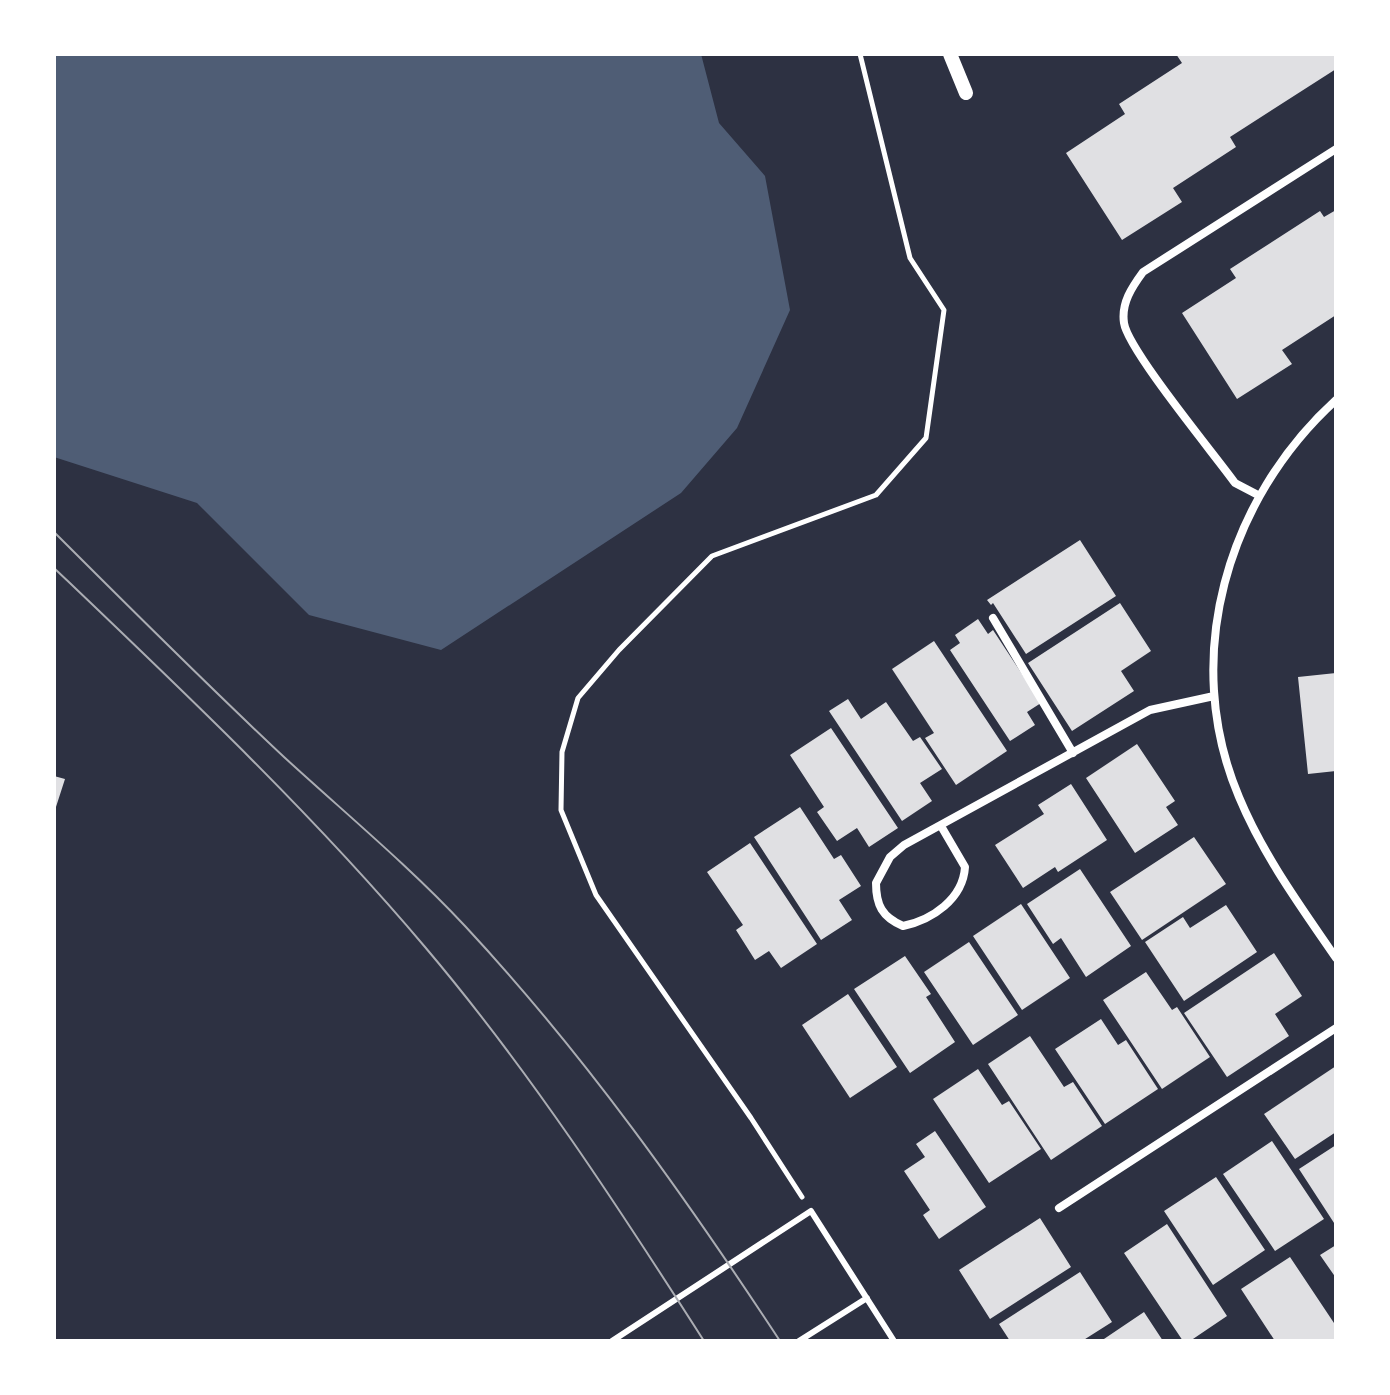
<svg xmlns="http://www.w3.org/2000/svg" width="1390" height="1395" viewBox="0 0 1390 1395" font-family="'Roboto Condensed',sans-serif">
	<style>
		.water { fill: #4f5d75 }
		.building { fill: #e0e0e3 }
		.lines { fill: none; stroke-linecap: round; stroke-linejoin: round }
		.path { stroke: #fff; stroke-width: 5 }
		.service { stroke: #fff; stroke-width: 6 }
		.minor { stroke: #fff; stroke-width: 8 }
		.tertiary { stroke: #fff; stroke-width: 14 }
		.tram { stroke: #abadb3; stroke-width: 2 }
	</style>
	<rect width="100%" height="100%" fill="#2d3142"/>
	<path class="water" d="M 54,54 L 701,54 L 719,123 L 765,176 L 790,310 L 737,428 L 681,493 L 441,650 L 309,615 L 197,503 L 54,457 Z"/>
	<path class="building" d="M 1176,54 L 1336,54 L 1336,69 L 1230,137 L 1236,147 L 1173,188 L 1182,202 L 1122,240 L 1066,153 L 1125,114 L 1119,104 L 1182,63 Z
		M 1336,210 L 1336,315 L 1282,350 L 1292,364 L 1237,399 L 1182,313 L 1236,278 L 1230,269 L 1320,211 L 1324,217 Z
		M 1080,540 L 1116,596 L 1026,654 L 993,603 L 991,605 L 987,600 Z
		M 1120,603 L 1151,651 L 1121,671 L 1134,691 L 1072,731 L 1028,663 Z
		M 978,619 L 988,634 L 993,630 L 1041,703 L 1027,712 L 1035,725 L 1010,741 L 950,650 L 960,643 L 955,635 Z
		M 934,641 L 1007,751 L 956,785 L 925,738 L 934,733 L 892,669 Z
		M 1336,673 L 1336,771 L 1308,774 L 1298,677 Z
		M 848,699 L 861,719 L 886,702 L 913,741 L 920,737 L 942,769 L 920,783 L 932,801 L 902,821 L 829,711 Z
		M 831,728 L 898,828 L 869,847 L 857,828 L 837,841 L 817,812 L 824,807 L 790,755 Z
		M 1137,744 L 1175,801 L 1166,807 L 1178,825 L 1135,853 L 1086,778 Z
		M 54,776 L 65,779 L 55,810 L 54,810 Z
		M 1071,784 L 1107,840 L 1058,872 L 1055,867 L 1023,888 L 995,845 L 1044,814 L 1038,805 Z
		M 800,807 L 834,859 L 841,855 L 861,886 L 839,900 L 852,920 L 821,940 L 754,837 Z
		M 1194,837 L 1226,884 L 1142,940 L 1110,892 Z
		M 750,843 L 817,944 L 781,968 L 769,951 L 755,960 L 736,930 L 743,925 L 707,872 Z
		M 1080,869 L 1131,946 L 1086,977 L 1061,938 L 1053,944 L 1027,904 Z
		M 1021,904 L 1070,978 L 1022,1010 L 973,936 Z
		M 1226,905 L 1257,952 L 1184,1001 L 1145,942 L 1183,917 L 1190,928 Z
		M 969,942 L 1018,1015 L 973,1045 L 924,972 Z
		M 1274,953 L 1302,996 L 1275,1014 L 1289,1036 L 1227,1077 L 1184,1013 Z
		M 905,956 L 931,994 L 926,997 L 955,1042 L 910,1073 L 854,989 Z
		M 1146,972 L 1172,1010 L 1177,1007 L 1210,1057 L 1162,1089 L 1103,1000 Z
		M 848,994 L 897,1067 L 850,1098 L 802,1025 Z
		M 1101,1019 L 1118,1045 L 1126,1040 L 1158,1089 L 1105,1124 L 1055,1049 Z
		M 1030,1036 L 1064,1087 L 1073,1082 L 1102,1126 L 1051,1160 L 988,1064 Z
		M 1336,1066 L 1336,1132 L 1295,1159 L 1264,1114 Z
		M 978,1069 L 1002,1105 L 1009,1101 L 1041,1149 L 989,1183 L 933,1099 Z
		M 935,1131 L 986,1207 L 939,1239 L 923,1215 L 930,1210 L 904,1171 L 925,1157 L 916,1144 Z
		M 1272,1141 L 1324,1219 L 1275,1251 L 1223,1174 Z
		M 1336,1145 L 1336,1226 L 1299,1169 Z
		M 1216,1177 L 1265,1250 L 1213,1285 L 1164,1211 Z
		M 1040,1218 L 1071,1267 L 990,1319 L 959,1270 Z
		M 1167,1224 L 1227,1316 L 1190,1341 L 1183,1341 L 1124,1253 Z
		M 1336,1245 L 1336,1278 L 1320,1255 Z
		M 1290,1257 L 1336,1326 L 1336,1341 L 1275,1341 L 1241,1289 Z
		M 1080,1272 L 1112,1322 L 1082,1341 L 1010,1341 L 999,1324 Z
		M 1144,1312 L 1163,1341 L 1101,1341 Z"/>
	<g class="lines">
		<path class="path" d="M 802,1197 L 751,1118 L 596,895 L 561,810 L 562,752 L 578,698 L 619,650 L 712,556 L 876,495 L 926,438 L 944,310 L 910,258 L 860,54"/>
		<path class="service" d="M 612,1341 L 811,1211 L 894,1341
			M 799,1341 L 867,1298"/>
		<path class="minor" d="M 1336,400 C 1227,499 1180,658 1239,797 C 1263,855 1301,907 1336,958
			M 1258,495 L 1235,483 C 1215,455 1128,350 1124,323 C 1121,303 1132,287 1143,272 L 1336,149
			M 993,618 L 1073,753
			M 941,826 L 965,867 C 963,899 932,920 903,926 C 882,917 876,905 876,883 L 890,857 L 904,845 L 1150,710 L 1214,696
			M 1059,1208 L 1336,1028"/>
		<path class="tertiary" d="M 950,54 L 966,93"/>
		<path class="tram" d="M 54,532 C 130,608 206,684 284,757 C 345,813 409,866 465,926 C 585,1055 684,1195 780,1341
			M 54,568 C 182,690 311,812 425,947 C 530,1071 617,1205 704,1341"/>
	</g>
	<rect width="1390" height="1395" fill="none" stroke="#ffffff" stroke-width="112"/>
</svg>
